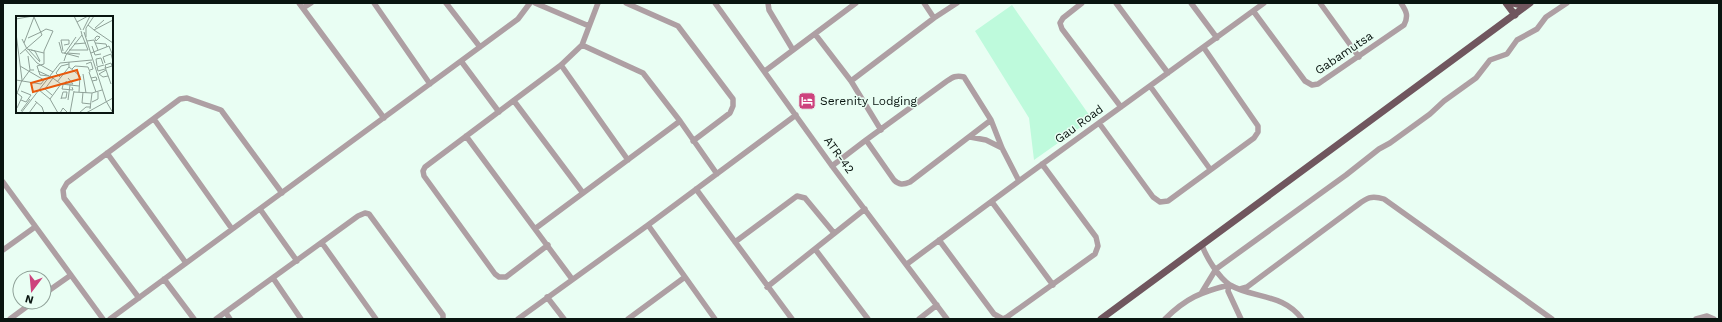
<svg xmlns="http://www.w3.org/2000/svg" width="1722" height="322" viewBox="0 0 1722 322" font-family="'Work Sans',sans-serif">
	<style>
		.green { fill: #befadc }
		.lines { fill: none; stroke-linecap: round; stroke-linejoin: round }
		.minor { stroke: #ae9fa3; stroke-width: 5.5 }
		.major { stroke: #70565e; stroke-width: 7 }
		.labels { text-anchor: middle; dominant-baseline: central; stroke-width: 3; stroke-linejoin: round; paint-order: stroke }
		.street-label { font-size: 12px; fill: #091510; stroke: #e9fef3 }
		.poi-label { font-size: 12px; fill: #091510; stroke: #e9fef3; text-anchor: start }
		.inset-road { fill: none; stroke: #8fa198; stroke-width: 1 }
		.view { fill: #e8590c; fill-opacity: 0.15; stroke: #e8590c; stroke-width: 2 }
		.inset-edge { fill: none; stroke: #091510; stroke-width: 2 }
	</style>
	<rect width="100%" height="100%" fill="#e9fef3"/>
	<path class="green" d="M 1012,5 L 1092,119 L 1034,160 L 1029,118 L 975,31 Z"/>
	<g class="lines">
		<path class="minor" d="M 299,3 L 384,118
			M 374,3 L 430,84
			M 446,3 L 480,47
			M 535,3 L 589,26
			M 626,3 L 678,26 L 733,99 L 733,106 L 730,113 L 693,141
			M 715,3 L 832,166 L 947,319
			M 768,3 L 769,10 L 793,50
			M 1082,3 L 1063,18 L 1060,23 L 1062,29 L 1121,107
			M 1116,3 L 1168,73
			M 1191,3 L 1217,38
			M 1320,3 L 1359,57
			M 303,8 L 311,3
			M 1254,12 L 1305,81 L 1312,85 L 1318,84 L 1404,25 C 1409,15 1406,11 1401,3
			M 934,18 L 957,3
			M 815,34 L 851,81 L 881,130
			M 582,45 L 643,73 L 680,121 L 717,174
			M 461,61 L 499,112
			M 561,65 L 628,160
			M 765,71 L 856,3
			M 851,81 L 934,18 L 924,3
			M 1150,86 L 1210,169
			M 514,101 L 583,193
			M 154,119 L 232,229
			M 1099,123 L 1153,197 L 1160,202 L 1168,201 L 1254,138 L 1258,132 L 1258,126 L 1204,48
			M 466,136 L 572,279
			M 970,137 L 986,140 L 1002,148
			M 866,140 L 947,81 C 953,77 956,75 964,77 L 991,120 L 1002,148 L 1019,181
			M 107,153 L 186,263
			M 832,166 L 866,140 L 894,180 C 899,185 903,185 910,182 L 991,120
			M 3,182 L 103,319
			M 696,189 L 792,319
			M 992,202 L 1053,285
			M 260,209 L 297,261
			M 648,225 L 715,319
			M 536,228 L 680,121
			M 939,240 L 994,314 L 1003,319 L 1007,317 L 1095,254 L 1098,246 L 1096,237 L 1042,164
			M 735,242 L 797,196 L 805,198 L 834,233
			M 322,243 L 376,319
			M 548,245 L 506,277 L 499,277 L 495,274 L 424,176 L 423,171 L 425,167 L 561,65 L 582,45 L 598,3
			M 1202,245 C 1206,257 1219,278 1230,285 C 1254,299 1283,293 1302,319
			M 815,249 L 868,319
			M 3,250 L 35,227
			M 907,264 L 1019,181 L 1264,3
			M 273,278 L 301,319
			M 164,279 L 194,319
			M 767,287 L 865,209
			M 1240,289 L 1247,287 L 1352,209 C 1365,200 1368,194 1384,199 L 1552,319
			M 1202,292 L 1216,269 L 1346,175 L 1379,149 L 1390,143 L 1430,114 L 1444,101 L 1476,78 L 1490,60 L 1507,54 L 1517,40 L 1537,29 L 1546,17 L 1567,3
			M 44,294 L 71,275
			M 547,297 L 564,319
			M 139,298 L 64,198 L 63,190 L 67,183 L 180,99 L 187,98 L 221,110 L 282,193
			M 226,313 L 230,319
			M 10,319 L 33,302
			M 110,319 L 518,19 L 530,3
			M 216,319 L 358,216 L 365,213 L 369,214 L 443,315 L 443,319
			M 518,319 L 648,225 L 796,115
			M 628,319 L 685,277
			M 919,319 L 937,305
			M 1165,319 C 1186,298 1201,292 1229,285 L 1228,291 L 1241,319
			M 1696,319 L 1707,316 L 1714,319"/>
		<path class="major" d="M 1506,3 L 1515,15
			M 1513,3 L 1521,5 L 1528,3
			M 1101,319 L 1530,3"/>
	</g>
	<defs>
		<symbol id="hotel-square" viewBox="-11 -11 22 22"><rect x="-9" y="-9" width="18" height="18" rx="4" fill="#cd437d" stroke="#e9fef3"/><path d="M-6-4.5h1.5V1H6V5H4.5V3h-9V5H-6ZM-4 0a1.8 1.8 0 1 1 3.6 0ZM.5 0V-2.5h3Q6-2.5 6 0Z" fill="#fff"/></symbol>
	</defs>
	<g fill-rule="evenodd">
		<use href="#hotel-square" x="797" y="91" width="20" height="20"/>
	</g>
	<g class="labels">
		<g class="street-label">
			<text transform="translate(1344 53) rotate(-34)">Gabamutsa</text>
			<text transform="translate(1079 124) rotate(-36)">Gau Road</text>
			<text transform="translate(839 155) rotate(54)">ATR-42</text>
		</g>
		<g class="poi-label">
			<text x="820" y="101">Serenity Lodging</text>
		</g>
	</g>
	<g transform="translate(16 16)">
		<rect width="97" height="97" fill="#e9fef3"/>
		<path class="inset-road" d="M 58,0 L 65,14M 0,3 L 17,0M 61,6 L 72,0M 72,9 L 78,14 L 97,4M 79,12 L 88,4M 67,14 L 74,0M 78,14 L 97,27M 68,16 L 90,85 L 97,97M 0,17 L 6,64 L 0,80M 70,21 L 70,12 L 78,0M 12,22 L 25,16M 6,23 L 11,33 L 28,37M 71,25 L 78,24 L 82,34M 80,25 L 84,21 L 81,20 L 79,22 L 79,23 L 80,25M 43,26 L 46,37 L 49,37 L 60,21M 8,27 L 18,1M 79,27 L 90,28 L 91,31M 58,28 L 70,27M 76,30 L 79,39 L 85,38M 9,33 L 21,47 L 37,56M 12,33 L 24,46M 15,34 L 19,35 L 24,45M 53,34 L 72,34 L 66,19M 47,35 L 45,24 L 53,24 L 53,28 L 48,29M 48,37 L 63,41M 51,37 L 64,38M 75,37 L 93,30 L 97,40M 4,38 L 26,19 L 18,1M 12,40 L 14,54M 48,45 L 50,39 L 66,19 L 65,15M 53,46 L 53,51 L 64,60 L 63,76M 89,47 L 87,41 L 95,38 L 97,45M 70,48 L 75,46 L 77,53 L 74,54M 88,49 L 81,51 L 82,55 L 89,53M 4,50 L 28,64M 21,50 L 28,48 L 28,35 L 37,15 L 30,13 L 25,16M 21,50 L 24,59 L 33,60M 81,50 L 80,43 L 85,42 L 87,48M 96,50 L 90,52 L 89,49 L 95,47 L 97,53M 89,51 L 95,68M 56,53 L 59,50 L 72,51 L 74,56M 90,54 L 83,58 L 87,61 L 92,60M 22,55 L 33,60M 73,56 L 80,76M 67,58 L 70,77M 34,60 L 45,68 L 63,70M 44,61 L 40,57 L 45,50 L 53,48M 75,62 L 80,61 L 81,64 L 76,65M 0,64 L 25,68 L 28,64M 6,65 L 14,54 L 18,54M 50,65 L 51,68 L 57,68 L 52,62M 41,66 L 53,51M 47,69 L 46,73 L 57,74 L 56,71M 23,74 L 34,83 L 42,97M 5,75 L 15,79 L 10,86 L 5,84M 58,76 L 76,77 L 86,74M 67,76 L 66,87 L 75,88M 36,79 L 29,73 L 37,62M 34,83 L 45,68M 45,83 L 47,76 L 51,76 L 50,82 L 45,82M 52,84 L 54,69M 19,85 L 26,91 L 28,97M 76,86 L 82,83 L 82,76M 1,92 L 6,81 L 1,77M 74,93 L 76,77M 5,95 L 14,83M 5,97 L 44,47 L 76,44M 13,97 L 21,86M 44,97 L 47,92 L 52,97M 54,97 L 58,75M 63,97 L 70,91 L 75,91M 70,97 L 97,82"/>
		<path class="view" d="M 61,54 L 64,63 L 17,76 L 15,67 Z"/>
		<rect width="97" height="97" class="inset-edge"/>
	</g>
	<rect width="1722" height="322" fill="none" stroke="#091510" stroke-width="8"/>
	<g transform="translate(32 290) rotate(196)"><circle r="19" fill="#e9fef3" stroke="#8fa198"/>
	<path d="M0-3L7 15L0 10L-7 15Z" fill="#cd437d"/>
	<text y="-6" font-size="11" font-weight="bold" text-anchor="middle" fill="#091510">N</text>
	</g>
</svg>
